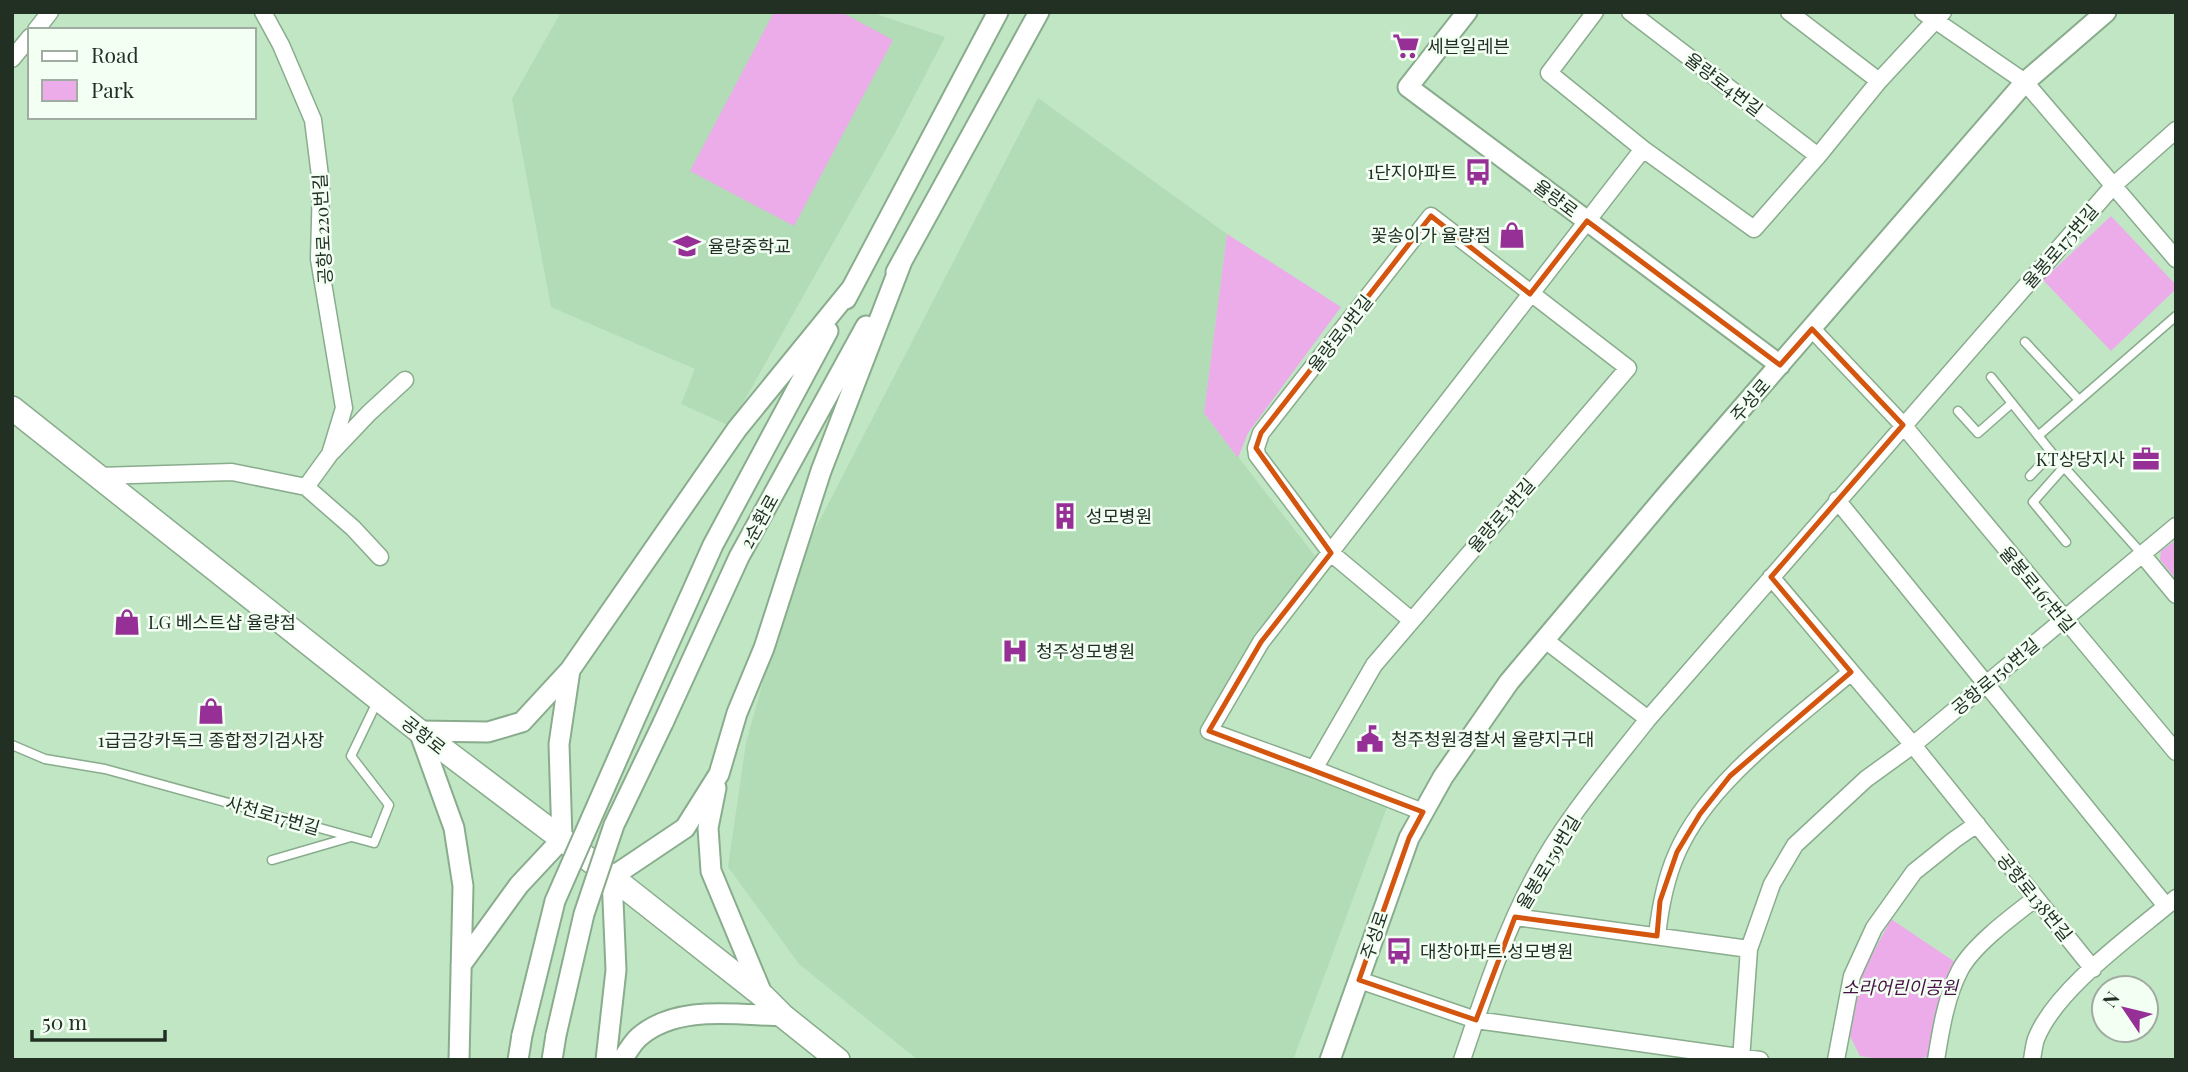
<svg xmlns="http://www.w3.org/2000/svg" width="2188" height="1072" viewBox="0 0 2188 1072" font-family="'Playfair Display','Noto Sans KR',serif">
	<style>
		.built { fill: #b1dcb6 }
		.green { fill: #ebace9 }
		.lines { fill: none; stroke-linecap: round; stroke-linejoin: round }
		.service-casing { stroke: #89ac8d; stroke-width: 11 }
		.minor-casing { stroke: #89ac8d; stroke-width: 19 }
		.tertiary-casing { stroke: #89ac8d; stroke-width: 23 }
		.secondary-casing { stroke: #89ac8d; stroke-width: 26 }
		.service { stroke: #fff; stroke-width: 8 }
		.minor { stroke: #fff; stroke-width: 16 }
		.tertiary { stroke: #fff; stroke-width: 19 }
		.secondary { stroke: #fff; stroke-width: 23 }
		.tertiary-bridge-casing { stroke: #89ac8d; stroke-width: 23; stroke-linecap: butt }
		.tertiary-bridge { stroke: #fff; stroke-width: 19 }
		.marked { fill: none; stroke: #d4550e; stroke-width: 5; stroke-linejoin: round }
		.labels { text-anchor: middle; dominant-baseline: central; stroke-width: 5; stroke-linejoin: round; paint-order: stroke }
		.poi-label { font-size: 18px; fill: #223024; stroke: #f4fff4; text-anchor: start }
		.street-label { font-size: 18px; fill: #223024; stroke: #f4fff4 }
		.park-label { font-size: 18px; font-style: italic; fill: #471147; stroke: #f4fff4 }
	</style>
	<rect width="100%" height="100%" fill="#c1e6c4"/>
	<path class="built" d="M 561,12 L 870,12 L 945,37 L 894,135 L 730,426 L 681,404 L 695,369 L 551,307 L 512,99 Z
		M 1038,98 L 1227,234 L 1204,413 L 1315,556 L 1210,731 L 1390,799 L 1293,1060 L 918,1060 L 799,964 L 728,867 L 746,743 L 794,570 Z"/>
	<path class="green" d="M 774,12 L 841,12 L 893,40 L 794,226 L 690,171 Z
		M 2111,216 L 2176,285 L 2176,289 L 2111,351 L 2043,280 Z
		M 1227,234 L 1341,307 L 1248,433 L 1238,458 L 1204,413 Z
		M 2176,540 L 2176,579 L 2160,560 L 2161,551 Z
		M 1891,919 L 1955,962 C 1936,998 1934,1017 1929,1056 C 1907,1063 1883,1060 1860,1056 L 1850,1036 L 1862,974 Z"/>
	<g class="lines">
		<defs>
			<path id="service" d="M 2025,342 L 2079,400
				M 1991,377 L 2052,453
				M 1958,411 L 1978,433 L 2012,403
				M 2038,436 L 2176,316
				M 2030,476 L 2052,453 L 2064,467
				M 2066,542 L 2033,502 L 2064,467 L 2142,554
				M 12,745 L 45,759 L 105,769 L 374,843 L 389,805 L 351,756 L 377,702
				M 272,860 L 351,837"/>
			<path id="minor" d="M 263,12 L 281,45 L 313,120 L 321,184 L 319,259 L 344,408 L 330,454 L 306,487
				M 1595,12 L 1549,73 L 1643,149 L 1754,229 L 1818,156 L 1879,81 L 1789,12
				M 1630,12 L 1818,156
				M 1923,12 L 2025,82 L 2176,259
				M 36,30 L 50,12
				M 12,59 L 30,37
				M 1879,81 L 1943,12
				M 1812,329 L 1903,425 L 2176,752
				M 332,452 L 369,413 L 405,380
				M 99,476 L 232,472 L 306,487 L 353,528 L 380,557
				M 1837,500 L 2166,906
				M 2142,554 L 2176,595
				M 1771,577 L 1913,745 L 2093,969
				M 1545,640 L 1648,719
				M 1314,769 L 1374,665 L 1628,368 L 1431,216 L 1261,433 L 1256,448 L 1257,455 L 1331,553 L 1411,620
				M 1423,812 L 1314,769 L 1209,731 L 1261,642 L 1643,149
				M 1515,917 L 1749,949
				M 1657,936 C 1660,908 1665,880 1677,853 C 1708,781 1793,722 1851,672
				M 1359,980 L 1476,1020 L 1760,1060
				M 1462,1060 C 1483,998 1504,933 1535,876 C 1565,819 1609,769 1648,719 L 2114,185 L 2176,130
				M 1741,1060 L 1749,949 L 1772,884 L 1795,845 L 1866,779 L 1913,745 L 2176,526
				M 1836,1060 L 1852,976 L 1874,928 L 1914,872 L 1954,840 L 1977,824
				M 1936,1060 C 1941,1029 1946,997 1960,970 C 1973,945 2014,915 2036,898
				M 2032,1060 C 2033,1053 2034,1045 2036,1039 C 2056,988 2134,934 2176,898"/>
			<path id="tertiary" d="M 1467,12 L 1408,87 L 1780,365
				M 896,272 L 1039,12
				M 846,299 L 998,12
				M 638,712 L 713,545 L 828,331
				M 663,723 L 739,557 L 866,326
				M 716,788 L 708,828 L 711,871 L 763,996
				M 461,965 L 519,885 L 562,839 L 559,744 L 570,670
				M 459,1060 L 463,886 L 454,828 L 419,731 L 488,732 L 522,722 L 570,670 L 737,429 L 851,289
				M 518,1060 L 522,1035
				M 552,1060 L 556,1035
				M 606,1060 L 616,970 L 612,877 L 685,828 L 719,774 L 737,713 L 764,648 L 821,471 L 902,261
				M 622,1060 C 627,1053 632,1043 639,1037 C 677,1004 736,1015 783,1016
				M 1330,1060 L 1409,838 L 1443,777 L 1509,682 L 1669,492 L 2025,82 L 2106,12"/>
			<path id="secondary" d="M 12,408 L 419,731 L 612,877 L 763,996 L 783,1016 L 838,1060"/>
		</defs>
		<use href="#service" class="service-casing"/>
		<use href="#minor" class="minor-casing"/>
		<use href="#tertiary" class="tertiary-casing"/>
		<use href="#secondary" class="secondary-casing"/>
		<use href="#service" class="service"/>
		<use href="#minor" class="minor"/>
		<use href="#tertiary" class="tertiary"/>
		<use href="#secondary" class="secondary"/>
		<defs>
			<path id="tertiary-bridge" d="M 522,1035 L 555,901 L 638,712
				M 556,1035 L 584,914 L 614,825 L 663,723"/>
		</defs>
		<use href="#tertiary-bridge" class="tertiary-bridge-casing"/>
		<use href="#tertiary-bridge" class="tertiary-bridge"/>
	</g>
	<path class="marked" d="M 1431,216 L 1530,294 L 1587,221 L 1780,365 L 1812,329 L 1903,425 L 1771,577 L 1851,672 L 1730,776 L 1700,814 L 1677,852 L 1660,901 L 1657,936 L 1515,917 L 1476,1020 L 1359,980 L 1409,838 L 1423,812 L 1209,731 L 1261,642 L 1331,553 L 1256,448 L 1261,433 Z"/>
	<defs>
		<symbol id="supermarket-bare" viewBox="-9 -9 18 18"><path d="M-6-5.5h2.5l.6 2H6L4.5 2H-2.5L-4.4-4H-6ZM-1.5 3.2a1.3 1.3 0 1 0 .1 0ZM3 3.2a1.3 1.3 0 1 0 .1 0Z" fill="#963096" stroke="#f4fff4" stroke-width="2.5" paint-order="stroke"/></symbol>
		<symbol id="bus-bare" viewBox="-9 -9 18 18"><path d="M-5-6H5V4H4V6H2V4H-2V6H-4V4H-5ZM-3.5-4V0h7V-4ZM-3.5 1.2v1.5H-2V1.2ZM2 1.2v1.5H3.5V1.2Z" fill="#963096" stroke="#f4fff4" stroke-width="2.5" paint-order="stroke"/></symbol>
		<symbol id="shop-bare" viewBox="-9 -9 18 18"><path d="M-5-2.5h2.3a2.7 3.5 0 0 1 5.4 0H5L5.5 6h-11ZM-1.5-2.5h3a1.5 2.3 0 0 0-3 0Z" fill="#963096" stroke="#f4fff4" stroke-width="2.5" paint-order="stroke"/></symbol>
		<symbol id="school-bare" viewBox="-9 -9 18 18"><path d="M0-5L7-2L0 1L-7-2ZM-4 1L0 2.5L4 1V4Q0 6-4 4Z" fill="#963096" stroke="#f4fff4" stroke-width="2.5" paint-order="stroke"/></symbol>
		<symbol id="office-bare" viewBox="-9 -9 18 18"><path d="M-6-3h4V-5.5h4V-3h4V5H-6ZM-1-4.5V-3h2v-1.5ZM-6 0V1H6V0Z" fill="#963096" stroke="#f4fff4" stroke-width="2.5" paint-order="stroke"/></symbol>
		<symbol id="building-bare" viewBox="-9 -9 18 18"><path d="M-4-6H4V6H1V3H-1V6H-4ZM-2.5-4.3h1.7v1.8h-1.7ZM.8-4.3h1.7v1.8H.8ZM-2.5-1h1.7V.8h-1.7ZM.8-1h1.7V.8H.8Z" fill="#963096" stroke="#f4fff4" stroke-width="2.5" paint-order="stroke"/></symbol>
		<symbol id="hospital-bare" viewBox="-9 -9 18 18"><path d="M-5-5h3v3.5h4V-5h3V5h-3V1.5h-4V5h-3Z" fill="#963096" stroke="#f4fff4" stroke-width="2.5" paint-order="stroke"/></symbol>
		<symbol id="civic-bare" viewBox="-9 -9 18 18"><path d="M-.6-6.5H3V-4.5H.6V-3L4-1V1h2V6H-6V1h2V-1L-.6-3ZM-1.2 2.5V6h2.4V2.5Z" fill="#963096" stroke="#f4fff4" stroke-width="2.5" paint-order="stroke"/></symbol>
	</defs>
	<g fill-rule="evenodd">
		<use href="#supermarket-bare" x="1387" y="27" width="38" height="38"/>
		<use href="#bus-bare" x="1459" y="153" width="38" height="38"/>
		<use href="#shop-bare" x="1493" y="216" width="38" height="38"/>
		<use href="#school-bare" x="668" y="227" width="38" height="38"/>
		<use href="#office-bare" x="2127" y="440" width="38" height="38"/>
		<use href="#building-bare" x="1046" y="497" width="38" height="38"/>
		<use href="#shop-bare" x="108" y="603" width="38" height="38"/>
		<use href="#hospital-bare" x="996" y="632" width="38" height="38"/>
		<use href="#shop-bare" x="192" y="692" width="38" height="38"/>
		<use href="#civic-bare" x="1351" y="720" width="38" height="38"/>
		<use href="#bus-bare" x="1380" y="932" width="38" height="38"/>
	</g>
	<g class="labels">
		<g class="poi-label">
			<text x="1427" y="46">세븐일레븐</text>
			<text x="1457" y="172" text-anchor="end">1단지아파트</text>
			<text x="1491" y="235" text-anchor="end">꽃송이가 율량점</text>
			<text x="708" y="246">율량중학교</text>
			<text x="2125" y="459" text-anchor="end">KT상당지사</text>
			<text x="1086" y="516">성모병원</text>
			<text x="148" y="622">LG 베스트샵 율량점</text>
			<text x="1036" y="651">청주성모병원</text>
			<text x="1391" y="739">청주청원경찰서 율량지구대</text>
			<text x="211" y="740" text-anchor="middle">1급금강카독크 종합정기검사장</text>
			<text x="1420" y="951">대창아파트.성모병원</text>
		</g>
		<g class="street-label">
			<text transform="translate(1724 84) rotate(37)">율량로4번길</text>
			<text transform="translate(1556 198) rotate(37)">율량로</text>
			<text transform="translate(322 229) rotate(-93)">공항로220번길</text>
			<text transform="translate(2060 246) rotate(-49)">율봉로175번길</text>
			<text transform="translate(1340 333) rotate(-52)">율량로9번길</text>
			<text transform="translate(1750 400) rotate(-49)">주성로</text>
			<text transform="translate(1501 515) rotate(-49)">율량로3번길</text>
			<text transform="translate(759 521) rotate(-61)">2순환로</text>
			<text transform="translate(2038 589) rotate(50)">율봉로167번길</text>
			<text transform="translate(1995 676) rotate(-40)">공항로150번길</text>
			<text transform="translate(424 735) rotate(38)">공항로</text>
			<text transform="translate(273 815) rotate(16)">사천로17번길</text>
			<text transform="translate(1548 862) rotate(-59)">율봉로159번길</text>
			<text transform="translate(2035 897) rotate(51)">공항로138번길</text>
			<text transform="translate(1374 935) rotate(-71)">주성로</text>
		</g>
		<g class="park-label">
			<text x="1900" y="987">소라어린이공원</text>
		</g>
	</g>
	<rect width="2188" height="1072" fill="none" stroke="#223024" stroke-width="28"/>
	<rect x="28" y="28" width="228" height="91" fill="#f4fff4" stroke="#a0aca1" stroke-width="2"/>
	<rect x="42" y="51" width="35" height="10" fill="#ffffff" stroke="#a0aca1" stroke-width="2"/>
	<text x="91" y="63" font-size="21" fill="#223024">Road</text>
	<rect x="42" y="80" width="35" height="21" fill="#ebace9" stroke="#a0aca1" stroke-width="2"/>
	<text x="91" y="98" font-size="21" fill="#223024">Park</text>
	<g transform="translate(2125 1009) rotate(305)"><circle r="33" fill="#f4fff4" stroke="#a0aca1" stroke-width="2"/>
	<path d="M0-5L12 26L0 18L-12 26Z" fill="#963096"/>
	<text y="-10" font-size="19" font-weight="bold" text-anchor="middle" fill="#223024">N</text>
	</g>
	<path d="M32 1030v10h133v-10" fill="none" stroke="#223024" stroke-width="3.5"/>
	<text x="42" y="1030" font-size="21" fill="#223024" stroke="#f4fff4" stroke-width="5" paint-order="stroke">50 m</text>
</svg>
